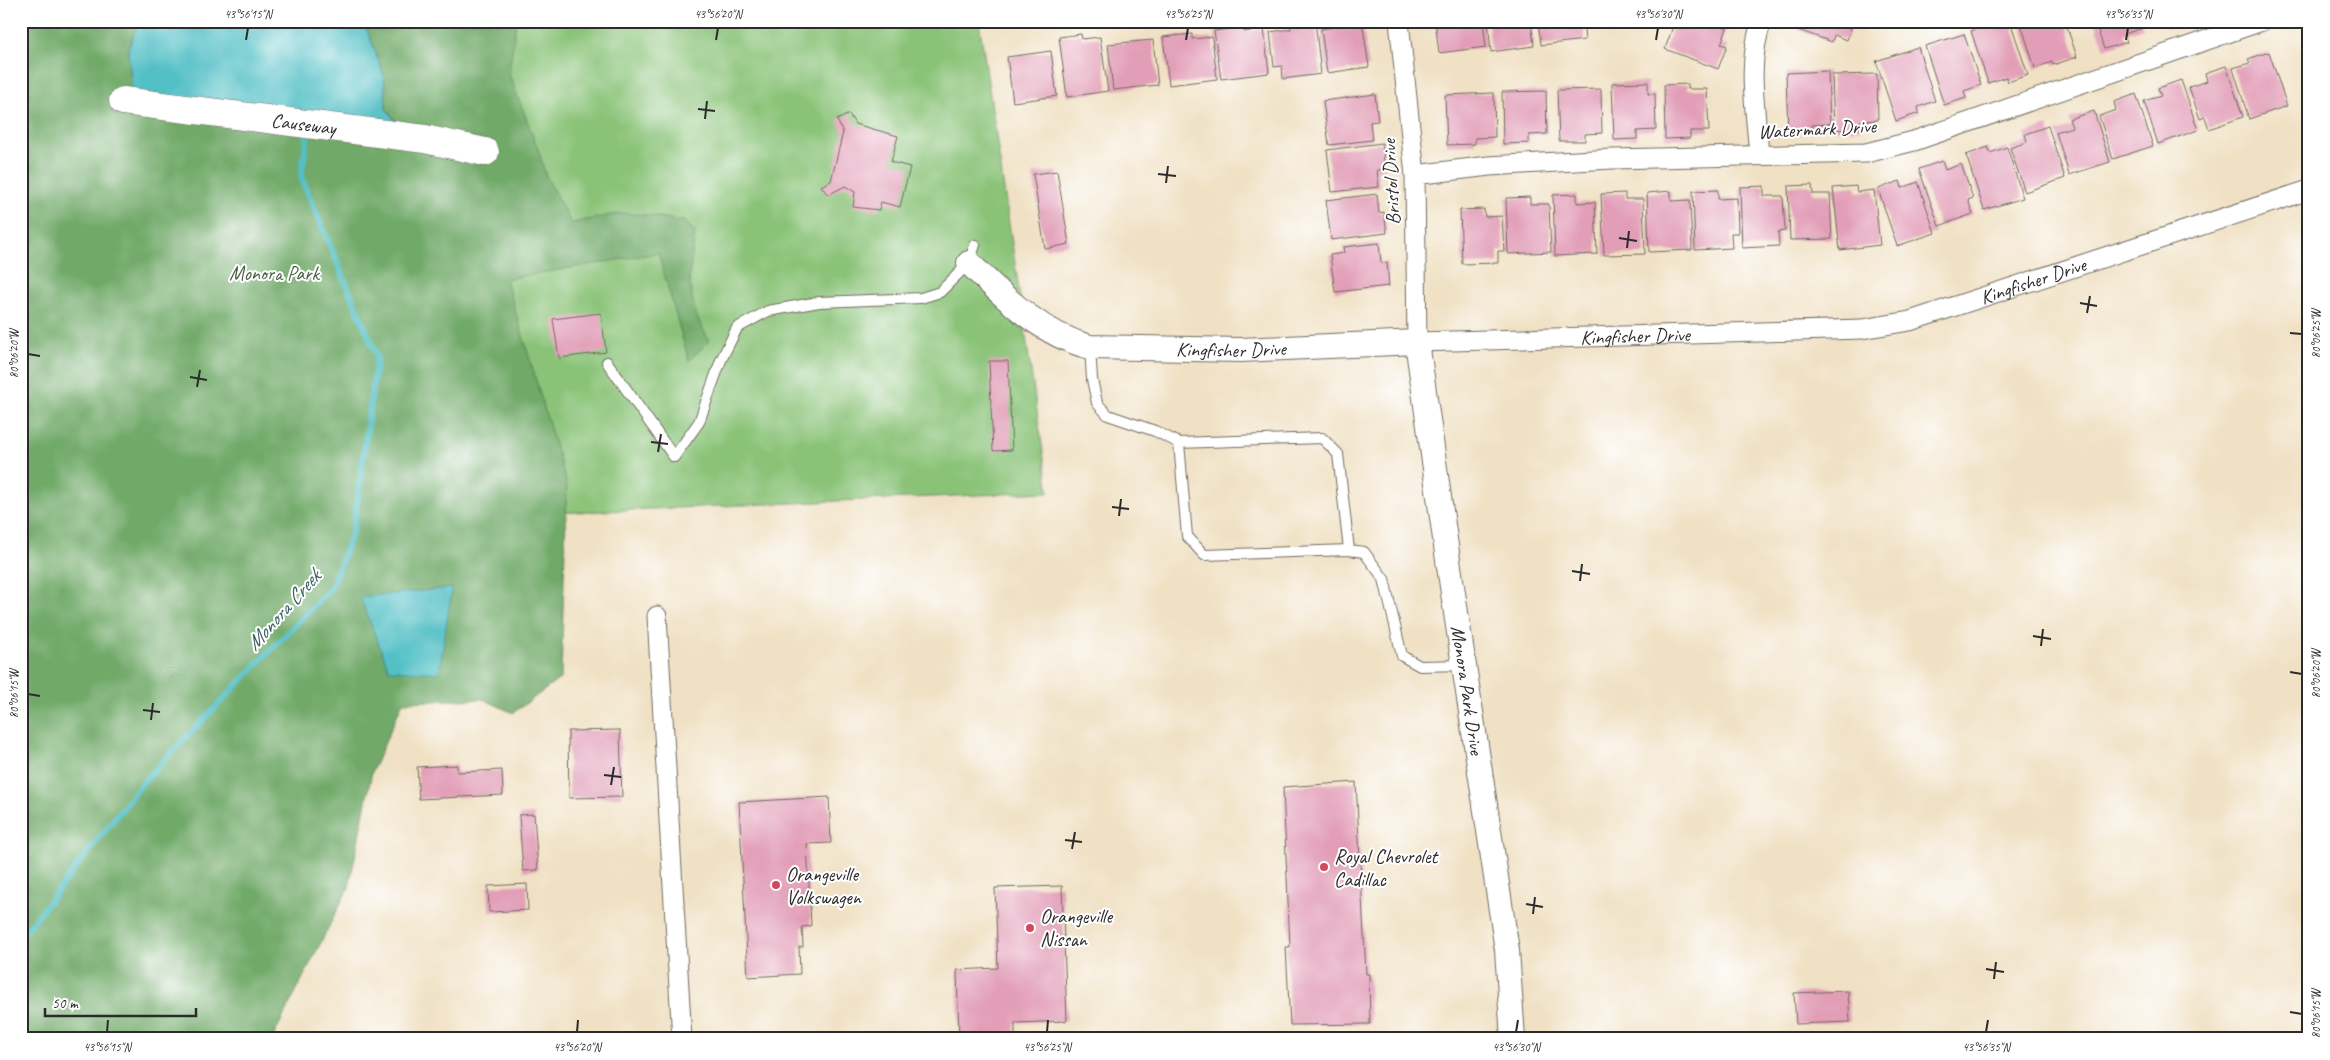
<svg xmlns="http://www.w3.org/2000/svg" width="2330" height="1060" viewBox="0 0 2330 1060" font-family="Caveat,sans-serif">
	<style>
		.green { fill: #8ac378; stroke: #5a7752 }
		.forest { fill: #6fa968; stroke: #4d6a4a }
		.water { fill: #52c0c6; stroke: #3e7678 }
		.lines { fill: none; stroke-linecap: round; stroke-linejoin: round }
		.stream { stroke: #52c0c6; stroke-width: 6 }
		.building { fill: #e29eb7 }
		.service-casing { stroke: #706b61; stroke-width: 12 }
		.minor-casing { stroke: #706b61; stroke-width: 21 }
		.tertiary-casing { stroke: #706b61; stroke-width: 26 }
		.trunk-casing { stroke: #706b61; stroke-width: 29 }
		.service { stroke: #fff; stroke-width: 10 }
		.minor { stroke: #fff; stroke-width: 19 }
		.tertiary { stroke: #fff; stroke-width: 24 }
		.trunk { stroke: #fff; stroke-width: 28 }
		.ticks { fill: none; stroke: #2b2b2b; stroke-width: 2 }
		.poi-dot { fill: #d1495b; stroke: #fff; stroke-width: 2 }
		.labels { text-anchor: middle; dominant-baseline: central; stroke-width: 4; stroke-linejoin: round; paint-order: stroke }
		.street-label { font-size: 20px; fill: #2b2b2b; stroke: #fff }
		.park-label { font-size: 20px; fill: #4c6046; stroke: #fff }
		.poi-label { font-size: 20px; fill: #2b2b2b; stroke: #fff; text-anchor: start }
		.water-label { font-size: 21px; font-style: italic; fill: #395f61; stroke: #fff }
		.neatline { fill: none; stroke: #2b2b2b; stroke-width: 2 }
		.ticks-label { font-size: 12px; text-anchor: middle; fill: #2b2b2b }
	</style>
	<rect width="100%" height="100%" fill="#fff"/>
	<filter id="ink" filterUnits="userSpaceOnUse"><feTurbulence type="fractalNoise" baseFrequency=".02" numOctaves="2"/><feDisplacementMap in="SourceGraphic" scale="10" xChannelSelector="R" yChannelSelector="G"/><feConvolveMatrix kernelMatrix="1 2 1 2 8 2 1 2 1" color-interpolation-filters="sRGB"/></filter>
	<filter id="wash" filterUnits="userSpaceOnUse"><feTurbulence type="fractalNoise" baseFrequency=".0096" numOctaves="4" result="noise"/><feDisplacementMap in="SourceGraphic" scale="20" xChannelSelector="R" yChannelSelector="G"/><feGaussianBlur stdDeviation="1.12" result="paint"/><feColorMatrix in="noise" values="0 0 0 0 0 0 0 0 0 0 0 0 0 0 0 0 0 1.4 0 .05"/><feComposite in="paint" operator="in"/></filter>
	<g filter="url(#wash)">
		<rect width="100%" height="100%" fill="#f0e1c4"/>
		<path class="green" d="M 21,21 L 979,21 L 1049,492 L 21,536 Z"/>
		<path class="forest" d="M 21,21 L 139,21 L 128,49 L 400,126 L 386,109 L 384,76 L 364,21 L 516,21 L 509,74 L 538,149 L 546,176 L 571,223 L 622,213 L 647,215 L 684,221 L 695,232 L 689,277 L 695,313 L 709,341 L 689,361 L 658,253 L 506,279 L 567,485 L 561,678 L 513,713 L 483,699 L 403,702 L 372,772 L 349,887 L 272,1039 L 21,1039 Z"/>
		<path class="water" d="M 139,21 L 364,21 L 384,76 L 386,109 L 400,127 L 132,92 L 128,49 Z
			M 452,588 L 439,673 L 389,670 L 360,597 Z"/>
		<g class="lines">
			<path class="stream" d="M 21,937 L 144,781 L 331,588 L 353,530 L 377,356 L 301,177 L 308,131"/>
		</g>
		<g id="blocks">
			<path class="building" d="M 1290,21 L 1315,21 L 1321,74 L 1283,79 L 1282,66 L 1274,67 L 1270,32 L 1291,29 Z
				M 1339,21 L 1362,21 L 1369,67 L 1327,73 L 1321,29 L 1340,26 Z
				M 1435,21 L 1483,21 L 1486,47 L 1439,53 Z
				M 1488,21 L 1531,21 L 1534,46 L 1491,52 Z
				M 1538,21 L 1583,21 L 1585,40 L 1541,45 Z
				M 1675,21 L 1710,21 L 1727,28 L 1721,44 L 1727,46 L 1718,69 L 1665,49 Z
				M 1802,21 L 1853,21 L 1847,40 L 1834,35 L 1832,42 L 1798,30 Z
				M 1998,21 L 2010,21 L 2028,75 L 2008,82 L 2006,77 L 1988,83 L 1971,31 Z
				M 2020,21 L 2065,21 L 2077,57 L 2053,65 L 2052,62 L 2035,68 Z
				M 2095,21 L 2140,21 L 2143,28 L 2124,34 L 2127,42 L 2104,49 Z
				M 2164,21 L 2187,21 L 2187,22 L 2166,28 Z
				M 1244,27 L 1244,32 L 1264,29 L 1269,73 L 1221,79 L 1214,31 Z
				M 1081,34 L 1082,39 L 1100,37 L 1108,91 L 1067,97 L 1059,37 Z
				M 1192,34 L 1192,39 L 1212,37 L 1217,79 L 1169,85 L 1163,37 Z
				M 1964,34 L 1981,85 L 1964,91 L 1966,98 L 1944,105 L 1925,46 Z
				M 1153,40 L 1158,85 L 1113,90 L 1108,44 Z
				M 1918,47 L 1935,101 L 1918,107 L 1919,113 L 1896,121 L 1876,61 Z
				M 1051,51 L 1057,96 L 1013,102 L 1007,57 Z
				M 2269,52 L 2287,106 L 2249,119 L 2233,68 L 2250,63 L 2248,59 Z
				M 2226,66 L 2243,117 L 2209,129 L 2205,117 L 2200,119 L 2189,87 L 2207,81 L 2205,73 Z
				M 1828,71 L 1830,124 L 1812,125 L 1813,130 L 1788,131 L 1786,73 Z
				M 1877,74 L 1878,120 L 1860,121 L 1860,129 L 1834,130 L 1832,75 Z
				M 2181,80 L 2198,130 L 2158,144 L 2144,101 L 2161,96 L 2158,88 Z
				M 1648,82 L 1648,94 L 1655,94 L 1656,130 L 1637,131 L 1637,139 L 1614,140 L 1612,83 Z
				M 1688,84 L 1688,89 L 1707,89 L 1709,131 L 1690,131 L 1690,138 L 1665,139 L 1664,85 Z
				M 1601,89 L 1602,133 L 1585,134 L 1585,141 L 1559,141 L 1557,90 Z
				M 1546,91 L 1547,134 L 1529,135 L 1529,143 L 1503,144 L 1502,92 Z
				M 1494,93 L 1495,137 L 1475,138 L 1475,144 L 1447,145 L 1445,95 Z
				M 1375,94 L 1378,121 L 1370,122 L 1372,140 L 1329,145 L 1323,101 Z
				M 2136,94 L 2153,146 L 2113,159 L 2099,116 L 2116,110 L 2114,102 Z
				M 2094,111 L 2110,162 L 2069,175 L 2056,132 L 2072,127 L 2069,119 Z
				M 849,114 L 855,124 L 898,136 L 891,162 L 910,167 L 900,207 L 881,202 L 879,210 L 853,207 L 855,192 L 845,186 L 828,195 L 821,186 L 831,181 L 843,132 L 837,120 Z
				M 2048,126 L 2065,178 L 2025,192 L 2010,148 L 2027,142 L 2025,134 Z
				M 1382,143 L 1385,169 L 1377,170 L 1379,187 L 1332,192 L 1327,150 Z
				M 1988,147 L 1990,153 L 2007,147 L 2023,198 L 1984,210 L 1966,155 Z
				M 1942,161 L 1945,170 L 1961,164 L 1973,198 L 1968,200 L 1973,214 L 1939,226 L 1919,169 Z
				M 1057,171 L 1069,244 L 1045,249 L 1033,174 Z
				M 1900,181 L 1902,188 L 1918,182 L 1935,233 L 1897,246 L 1878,189 Z
				M 1812,185 L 1813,194 L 1830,194 L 1832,239 L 1790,240 L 1788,186 Z
				M 1764,186 L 1764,196 L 1783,196 L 1785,231 L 1778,232 L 1779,246 L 1742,248 L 1740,187 Z
				M 1856,186 L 1857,192 L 1874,190 L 1880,245 L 1840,250 L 1833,188 Z
				M 1718,190 L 1718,199 L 1737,198 L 1738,233 L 1731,233 L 1732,248 L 1695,250 L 1693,191 Z
				M 1671,191 L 1671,201 L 1690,200 L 1692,250 L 1649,252 L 1647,193 Z
				M 1625,193 L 1625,199 L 1643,199 L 1645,254 L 1604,255 L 1601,194 Z
				M 1377,194 L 1379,213 L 1384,212 L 1387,233 L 1331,240 L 1326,200 Z
				M 1577,194 L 1577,203 L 1595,202 L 1597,254 L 1555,256 L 1553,195 Z
				M 1530,197 L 1530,204 L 1549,204 L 1551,252 L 1508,254 L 1506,198 Z
				M 1484,209 L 1485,217 L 1502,216 L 1504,251 L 1498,251 L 1498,263 L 1462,264 L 1460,210 Z
				M 1379,243 L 1381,263 L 1387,262 L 1389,286 L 1335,292 L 1330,255 L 1344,253 L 1343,247 Z
				M 601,313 L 606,352 L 559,358 L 553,319 Z
				M 989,361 L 1008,361 L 1012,450 L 993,451 Z
				M 620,730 L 622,797 L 569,798 L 568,731 Z
				M 457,765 L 457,772 L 502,770 L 503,795 L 419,799 L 417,767 Z
				M 1356,782 L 1366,974 L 1369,974 L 1370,1024 L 1290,1025 L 1286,947 L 1290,947 L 1283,787 Z
				M 829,797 L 831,843 L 807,844 L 811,926 L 802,927 L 803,947 L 799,947 L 800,974 L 748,977 L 739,802 Z
				M 534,814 L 538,870 L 523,871 L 519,815 Z
				M 527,884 L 528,910 L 489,912 L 488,886 Z
				M 1062,886 L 1067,1021 L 1015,1023 L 1015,1039 L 959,1039 L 957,970 L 998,968 L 995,888 Z
				M 1848,991 L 1850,1022 L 1796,1024 L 1794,993 Z"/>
		</g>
	</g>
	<g filter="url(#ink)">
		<use href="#blocks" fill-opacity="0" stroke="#706b61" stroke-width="1"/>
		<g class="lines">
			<defs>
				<path id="service" d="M 1090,347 L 1092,379 L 1097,403 L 1108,415 L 1155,431 L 1179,443 L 1187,536 L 1204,555 L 1349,550 L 1364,552 L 1384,579 L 1402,656 L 1420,666 L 1464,665
					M 607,362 L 674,457 L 699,422 L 721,360 L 737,328 L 768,311 L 819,302 L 921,298 L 940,292 L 969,263 L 975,245
					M 1179,443 L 1322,438 L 1338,454 L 1349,550"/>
				<g id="minor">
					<path id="s1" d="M 1399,21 L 1415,175 L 1417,342 L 1862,329 L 1910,321 L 2309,190"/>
					<path d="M 1759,155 C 1756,111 1746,63 1762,21"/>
					<path d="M 1415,175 L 1489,166 L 1612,159 L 1866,153 L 1914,141 L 2262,21"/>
					<path d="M 657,616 L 682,1039"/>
				</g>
				<g id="tertiary">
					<path id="s2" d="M 969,263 C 1005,298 1040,334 1090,347 L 1241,350 L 1417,342 L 1448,560 L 1507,950 L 1513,1039"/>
				</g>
				<g id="trunk">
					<path id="s3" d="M 123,101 L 425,139 L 485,152"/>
				</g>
			</defs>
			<use href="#service" class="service-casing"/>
			<use href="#minor" class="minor-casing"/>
			<use href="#tertiary" class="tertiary-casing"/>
			<use href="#trunk" class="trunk-casing"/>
			<use href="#service" class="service"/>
			<use href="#minor" class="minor"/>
			<use href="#tertiary" class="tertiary"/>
			<use href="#trunk" class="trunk"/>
		</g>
	</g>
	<path class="ticks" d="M 246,40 L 248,28M 716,40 L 718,28M 1186,40 L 1188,28M 1656,40 L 1658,28M 2126,40 L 2128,28M 698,109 L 715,111M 705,119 L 707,101M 1158,174 L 1176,176M 1166,183 L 1168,166M 1619,238 L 1637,241M 1627,248 L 1629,231M 2080,303 L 2097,306M 2087,313 L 2090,296M 2290,333 L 2302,334M 28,354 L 40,356M 190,377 L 207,380M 197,387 L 200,370M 651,442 L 668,444M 658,452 L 661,434M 1112,507 L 1129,509M 1119,516 L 1121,499M 1572,571 L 1590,574M 1580,581 L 1582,564M 2033,636 L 2051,639M 2041,646 L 2043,629M 2290,672 L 2302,674M 28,694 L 40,696M 143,710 L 160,712M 151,720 L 153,703M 604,775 L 621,777M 611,785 L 614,767M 1065,840 L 1082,842M 1072,849 L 1075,832M 1526,904 L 1543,907M 1533,914 L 1535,897M 1986,969 L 2004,972M 1994,979 L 1996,962M 2290,1012 L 2302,1014M 107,1032 L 108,1020M 577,1032 L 578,1020M 1047,1032 L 1048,1020M 1516,1032 L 1518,1020M 1986,1032 L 1988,1020"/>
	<g class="poi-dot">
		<circle cx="1324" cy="867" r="5"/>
		<circle cx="776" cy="885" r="5"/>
		<circle cx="1030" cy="928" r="5"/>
	</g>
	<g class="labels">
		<g class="street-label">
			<text stroke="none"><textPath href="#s3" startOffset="182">Causeway</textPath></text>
			<text transform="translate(1817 129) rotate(-3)">Watermark Drive</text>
			<text transform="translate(1391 182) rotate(-93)">Bristol Drive</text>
			<text stroke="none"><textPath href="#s1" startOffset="945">Kingfisher Drive</textPath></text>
			<text stroke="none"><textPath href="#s1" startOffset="540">Kingfisher Drive</textPath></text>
			<text stroke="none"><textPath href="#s2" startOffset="290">Kingfisher Drive</textPath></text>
			<text stroke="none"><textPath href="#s2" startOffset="828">Monora Park Drive</textPath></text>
		</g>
		<g class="park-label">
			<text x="274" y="273">Monora Park</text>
		</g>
		<g class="poi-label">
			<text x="1334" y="856">Royal Chevrolet<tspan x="1334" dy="23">Cadillac</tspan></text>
			<text x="786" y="874">Orangeville<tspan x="786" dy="23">Volkswagen</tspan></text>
			<text x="1040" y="916">Orangeville<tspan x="1040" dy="23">Nissan</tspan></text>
		</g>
		<g class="water-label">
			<text transform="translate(283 610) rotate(-48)">Monora Creek</text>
		</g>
	</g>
	<rect width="2330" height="1060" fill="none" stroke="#fff" stroke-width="55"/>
	<path d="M45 1008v8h151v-8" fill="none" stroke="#2b2b2b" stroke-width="2.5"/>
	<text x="52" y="1008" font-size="15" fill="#2b2b2b" stroke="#ffffff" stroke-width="4" paint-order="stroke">50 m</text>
	<rect x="28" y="28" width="2274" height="1004" class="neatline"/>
	<g class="ticks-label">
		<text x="248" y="18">43°56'15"N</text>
		<text x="718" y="18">43°56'20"N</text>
		<text x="1188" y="18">43°56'25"N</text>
		<text x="1658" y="18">43°56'30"N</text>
		<text x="2128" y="18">43°56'35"N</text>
		<text transform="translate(2316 334) rotate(-90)" y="4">80°06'25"W</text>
		<text transform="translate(14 354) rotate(-90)" y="4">80°06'20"W</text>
		<text transform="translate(2316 674) rotate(-90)" y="4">80°06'20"W</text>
		<text transform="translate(14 694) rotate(-90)" y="4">80°06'15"W</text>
		<text transform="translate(2316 1014) rotate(-90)" y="4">80°06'15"W</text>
		<text x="107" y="1051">43°56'15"N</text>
		<text x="577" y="1051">43°56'20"N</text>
		<text x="1047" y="1051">43°56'25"N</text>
		<text x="1516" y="1051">43°56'30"N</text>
		<text x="1986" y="1051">43°56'35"N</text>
	</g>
</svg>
